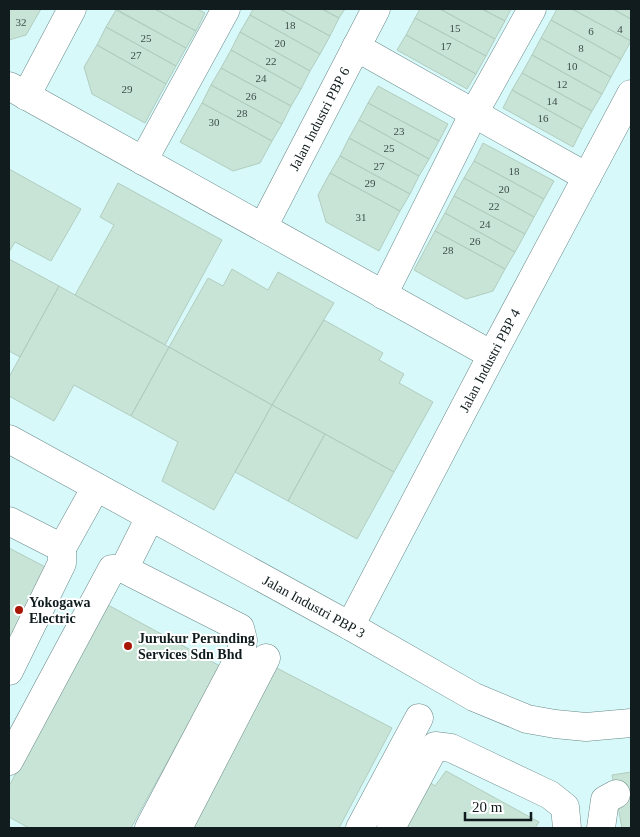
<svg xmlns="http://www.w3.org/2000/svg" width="640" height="837" viewBox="0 0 640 837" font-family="Georgia,serif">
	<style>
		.building { fill: #c8e4d6; stroke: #b1cdbf }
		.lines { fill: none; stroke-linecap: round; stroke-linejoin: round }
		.minor-casing { stroke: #6a898a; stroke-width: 29 }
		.minor { stroke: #fff; stroke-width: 28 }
		.poi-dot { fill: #a71602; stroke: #fff; stroke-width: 2 }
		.labels { text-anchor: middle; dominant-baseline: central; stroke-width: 4; stroke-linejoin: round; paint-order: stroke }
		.number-label { font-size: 11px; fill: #3e4e4b }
		.street-label { font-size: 14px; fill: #101c1d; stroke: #fff }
		.poi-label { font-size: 14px; font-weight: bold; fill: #101c1d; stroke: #fff; text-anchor: start }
	</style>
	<rect width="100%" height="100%" fill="#d8f9fa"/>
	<path class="building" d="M 9,9 L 41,9 L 26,35 L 9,40 Z
		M 116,9 L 155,9 L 196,31 L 186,48 Z
		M 155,9 L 197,9 L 205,13 L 196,31 Z
		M 253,9 L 280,9 L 330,36 L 320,54 L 250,15 Z
		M 280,9 L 322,9 L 339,18 L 330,36 Z
		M 322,9 L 345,9 L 339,18 Z
		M 420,9 L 440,9 L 495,39 L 486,56 L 415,18 Z
		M 440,9 L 482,9 L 505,21 L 495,39 Z
		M 482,9 L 511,9 L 505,21 Z
		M 557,9 L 572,9 L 631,41 L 621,59 L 551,20 Z
		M 572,9 L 613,9 L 631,19 L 631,41 Z
		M 613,9 L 631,9 L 631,19 Z
		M 116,10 L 186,48 L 176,66 L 106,27 Z
		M 250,15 L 320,54 L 310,71 L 240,32 Z
		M 415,18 L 486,56 L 476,74 L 406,35 Z
		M 551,20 L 621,59 L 611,77 L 541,38 Z
		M 106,27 L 176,66 L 166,84 L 97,45 Z
		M 240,32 L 310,71 L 301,89 L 231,50 Z
		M 406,35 L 476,74 L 467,89 L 397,50 Z
		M 541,38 L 611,77 L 602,94 L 532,55 Z
		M 97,45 L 166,84 L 145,123 L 92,94 L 84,67 Z
		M 231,50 L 301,89 L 291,106 L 221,68 Z
		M 532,55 L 602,94 L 592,111 L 522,73 Z
		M 221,68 L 291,106 L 282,124 L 211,85 Z
		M 522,73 L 592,111 L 582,129 L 512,90 Z
		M 211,85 L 282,124 L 272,141 L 202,103 Z
		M 378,86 L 448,124 L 439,141 L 368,103 Z
		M 512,90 L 582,129 L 573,147 L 503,108 Z
		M 202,103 L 272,141 L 260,163 L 233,171 L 180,142 Z
		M 368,103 L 439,141 L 429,159 L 359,120 Z
		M 359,120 L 429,159 L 419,176 L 349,138 Z
		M 349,138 L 419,176 L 410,194 L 340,156 Z
		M 483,143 L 554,181 L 544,199 L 474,161 Z
		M 340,156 L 410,194 L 400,211 L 330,173 Z
		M 474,161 L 544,199 L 534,217 L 464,178 Z
		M 9,169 L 81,209 L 51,261 L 15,242 L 9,252 Z
		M 330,173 L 400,211 L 379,251 L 326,222 L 318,195 Z
		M 464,178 L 534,217 L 525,234 L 454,196 Z
		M 118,183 L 222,240 L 165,345 L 75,295 L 114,225 L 100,217 Z
		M 454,196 L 525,234 L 515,252 L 445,213 Z
		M 445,213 L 515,252 L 505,269 L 435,231 Z
		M 435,231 L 505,269 L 493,291 L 466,299 L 414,270 Z
		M 9,259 L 59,286 L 20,357 L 9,351 Z
		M 232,269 L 268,290 L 278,272 L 334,303 L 272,405 L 169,347 L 208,278 L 223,286 Z
		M 59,286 L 169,347 L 131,416 L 74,385 L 54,421 L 9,396 L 9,377 Z
		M 324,320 L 383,353 L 379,360 L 404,374 L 399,383 L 433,402 L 394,472 L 272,405 Z
		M 169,347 L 272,405 L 214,510 L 162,481 L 178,442 L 131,416 Z
		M 272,405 L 325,434 L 288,501 L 235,472 Z
		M 325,434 L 394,472 L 357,539 L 288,501 Z
		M 9,548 L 51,570 L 9,650 Z
		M 108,605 L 220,666 L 131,828 L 29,828 L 9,817 L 9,786 Z
		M 271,665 L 392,728 L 339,828 L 185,828 Z
		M 446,771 L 539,822 L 535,828 L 398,828 L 425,779 L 435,786 Z
		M 631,772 L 631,828 L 622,828 L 612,775 Z"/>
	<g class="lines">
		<defs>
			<g id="minor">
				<path d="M 356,47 L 587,177"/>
				<path d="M 9,86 L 492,355"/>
				<path d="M 26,96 L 72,9"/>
				<path d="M 143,161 L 226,9"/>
				<path id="s1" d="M 263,227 L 376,9"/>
				<path d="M 383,295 L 474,113 L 532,9"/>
				<path id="s2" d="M 9,439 L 350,626 L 474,697 L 527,719 L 555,724 L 586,727 L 631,723"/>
				<path d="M 9,521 L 62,548 L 96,487"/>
				<path d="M 124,569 L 150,517"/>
				<path id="s3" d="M 350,626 L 492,355 L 631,94"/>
				<path d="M 9,671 L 62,563 L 62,548"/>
				<path d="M 9,761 L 112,569 L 124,569 L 240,628 L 243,640 L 241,654 L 149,828"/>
				<path d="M 178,828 L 266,658"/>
				<path d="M 360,828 L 419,718"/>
				<path d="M 391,828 L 435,746 L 451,748 L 550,795 L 565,807 L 567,828"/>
				<path d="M 601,828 L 605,800 L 616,794"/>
			</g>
		</defs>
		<use href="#minor" class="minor-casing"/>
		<use href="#minor" class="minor"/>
	</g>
	<g class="poi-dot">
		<circle cx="19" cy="610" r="5"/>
		<circle cx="128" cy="646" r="5"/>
	</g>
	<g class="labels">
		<g class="number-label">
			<text x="21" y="22">32</text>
			<text x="290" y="25">18</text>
			<text x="455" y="28">15</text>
			<text x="620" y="29">4</text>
			<text x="591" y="31">6</text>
			<text x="146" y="38">25</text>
			<text x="280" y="43">20</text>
			<text x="446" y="46">17</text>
			<text x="581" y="48">8</text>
			<text x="136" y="55">27</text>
			<text x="271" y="61">22</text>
			<text x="572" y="66">10</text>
			<text x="261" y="78">24</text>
			<text x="562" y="84">12</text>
			<text x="127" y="89">29</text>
			<text x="251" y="96">26</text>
			<text x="552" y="101">14</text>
			<text x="242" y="113">28</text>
			<text x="543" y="118">16</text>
			<text x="214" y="122">30</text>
			<text x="399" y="131">23</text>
			<text x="389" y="148">25</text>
			<text x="379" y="166">27</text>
			<text x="514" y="171">18</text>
			<text x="370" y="183">29</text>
			<text x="504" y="189">20</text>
			<text x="494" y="206">22</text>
			<text x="361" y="217">31</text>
			<text x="485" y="224">24</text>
			<text x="475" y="241">26</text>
			<text x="448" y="250">28</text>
		</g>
		<g class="street-label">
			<text stroke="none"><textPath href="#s1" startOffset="122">Jalan Industri PBP 6</textPath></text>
			<text stroke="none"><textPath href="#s3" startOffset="300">Jalan Industri PBP 4</textPath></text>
			<text stroke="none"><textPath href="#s2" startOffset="348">Jalan Industri PBP 3</textPath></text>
		</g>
		<g class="poi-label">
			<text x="29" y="602">Yokogawa<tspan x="29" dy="16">Electric</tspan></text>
			<text x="138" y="638">Jurukur Perunding<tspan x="138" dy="16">Services Sdn Bhd</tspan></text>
		</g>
	</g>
	<rect width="640" height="837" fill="none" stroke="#101c1d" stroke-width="20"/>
	<path d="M465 812v8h66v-8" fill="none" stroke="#101c1d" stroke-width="2.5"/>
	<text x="472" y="812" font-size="15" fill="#101c1d" stroke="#ffffff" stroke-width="4" paint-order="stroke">20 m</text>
</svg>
